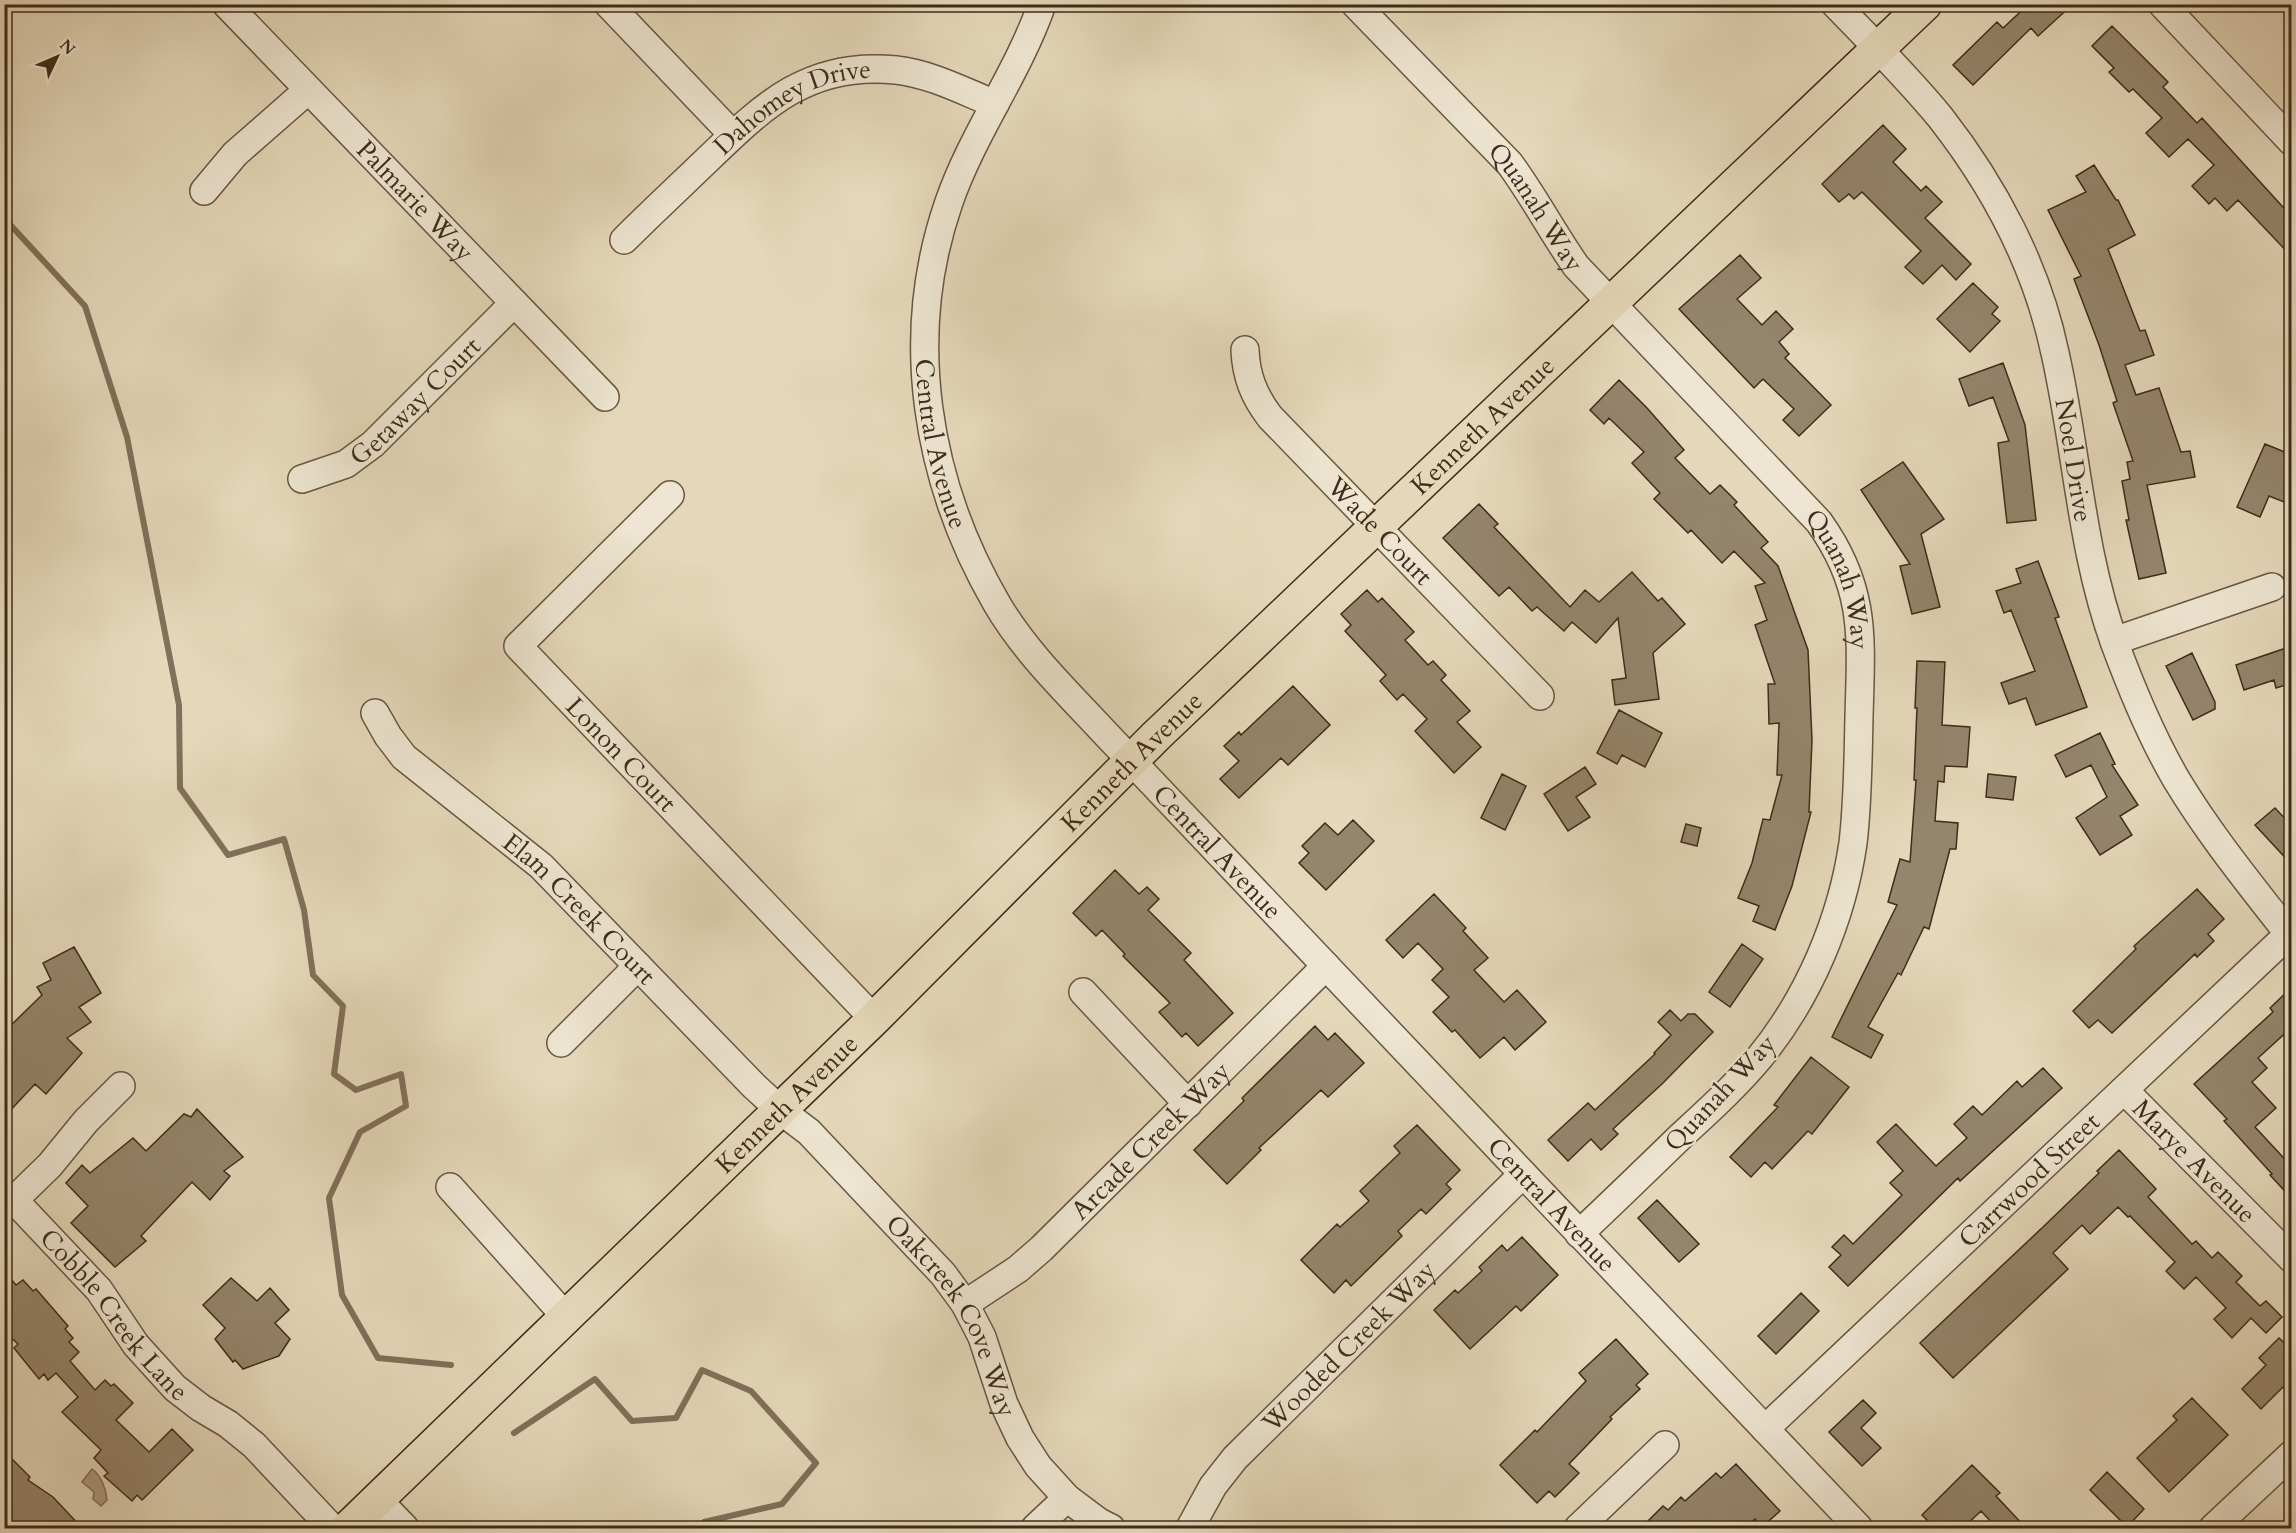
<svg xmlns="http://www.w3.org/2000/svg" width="2296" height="1533" viewBox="0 0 2296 1533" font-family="Cardo,serif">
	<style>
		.water { fill: #ad9e84; stroke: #81705a; stroke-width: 1.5 }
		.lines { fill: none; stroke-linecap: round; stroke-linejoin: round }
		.stream { stroke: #81705a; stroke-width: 6 }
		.building { fill: #95856d; stroke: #3f2c1a; stroke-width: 1.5 }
		.minor-casing { stroke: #685742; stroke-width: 30 }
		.major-casing { stroke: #3f2c1a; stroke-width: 36 }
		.minor { stroke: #eee6d2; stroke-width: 27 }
		.major { stroke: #e5d8ba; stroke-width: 33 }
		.labels { text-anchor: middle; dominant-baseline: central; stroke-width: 4.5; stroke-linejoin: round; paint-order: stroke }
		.street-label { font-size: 26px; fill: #3f2c1a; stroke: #eee6d2 }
	</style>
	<rect width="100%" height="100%" fill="#e5d8ba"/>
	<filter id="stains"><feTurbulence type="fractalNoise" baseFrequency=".00333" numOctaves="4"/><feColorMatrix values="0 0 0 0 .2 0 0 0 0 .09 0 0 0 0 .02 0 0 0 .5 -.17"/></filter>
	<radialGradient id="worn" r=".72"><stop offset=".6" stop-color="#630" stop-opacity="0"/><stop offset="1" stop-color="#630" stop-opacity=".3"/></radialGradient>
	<path class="water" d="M 92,1469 C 101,1475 106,1489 107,1500 L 101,1506 L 93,1499 L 94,1492 L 82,1482 Z"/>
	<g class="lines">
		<path class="stream" d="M 4,218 L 85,306 L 127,437 L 179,705 L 180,788 L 228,855 L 284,839 L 304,910 L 313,975 L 343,1006 L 334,1074 L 356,1090 L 401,1074 L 406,1106 L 360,1132 L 329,1198 L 342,1295 L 378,1358 L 451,1365
			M 514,1433 L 595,1379 L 632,1421 L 676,1418 L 702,1370 L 751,1391 L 816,1463 L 782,1504 L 704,1522 L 701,1528"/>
	</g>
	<path class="building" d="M 2029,4 L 2073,4 L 2038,36 L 2031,28 L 1973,85 L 1953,65 L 1997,22 L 2003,28 Z
		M 2112,26 L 2168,82 L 2163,87 L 2197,123 L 2202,118 L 2292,217 L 2292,257 L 2238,200 L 2227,211 L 2215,198 L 2209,204 L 2192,186 L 2214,165 L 2188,139 L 2169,157 L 2146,133 L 2162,118 L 2133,89 L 2129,92 L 2109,72 L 2114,68 L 2092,46 Z
		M 1883,125 L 1906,149 L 1893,162 L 1921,191 L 1926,186 L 1942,202 L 1925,218 L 1971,264 L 1956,280 L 1942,265 L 1923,284 L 1905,267 L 1921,251 L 1862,192 L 1854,199 L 1849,194 L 1839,202 L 1822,184 Z
		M 2094,165 L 2116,200 L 2118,200 L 2135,235 L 2108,249 L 2140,331 L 2145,330 L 2154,355 L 2125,365 L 2136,395 L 2159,388 L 2181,452 L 2190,451 L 2195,477 L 2147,485 L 2166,573 L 2139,579 L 2126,520 L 2129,520 L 2122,481 L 2130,479 L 2127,462 L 2133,461 L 2113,403 L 2117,401 L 2099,345 L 2074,279 L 2081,276 L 2048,210 L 2086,192 L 2076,176 Z
		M 1740,255 L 1761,278 L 1737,299 L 1762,325 L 1776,311 L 1793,329 L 1779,342 L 1789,354 L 1785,358 L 1831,405 L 1799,436 L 1783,420 L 1794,409 L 1763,379 L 1754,388 L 1679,309 Z
		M 1973,283 L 1998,307 L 1992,314 L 2000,321 L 1970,352 L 1937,319 Z
		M 2003,363 L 2025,425 L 2036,520 L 2007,523 L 1998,443 L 2009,441 L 1993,397 L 1969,406 L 1959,379 Z
		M 1619,380 L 1647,408 L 1684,450 L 1675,458 L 1710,494 L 1720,485 L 1737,502 L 1734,505 L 1768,542 L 1761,548 L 1778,566 L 1808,650 L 1812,740 L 1809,812 L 1811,812 L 1792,886 L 1775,930 L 1753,921 L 1759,906 L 1738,898 L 1752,863 L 1763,819 L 1770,820 L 1782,775 L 1777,775 L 1779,723 L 1769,724 L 1768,684 L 1775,684 L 1755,625 L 1767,620 L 1755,586 L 1765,583 L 1734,551 L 1722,563 L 1691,530 L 1688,533 L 1654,499 L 1660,493 L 1632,463 L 1644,452 L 1609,418 L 1604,424 L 1590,410 Z
		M 2265,444 L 2292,455 L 2292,505 L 2269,496 L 2260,517 L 2237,507 Z
		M 1903,462 L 1944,519 L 1921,534 L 1940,607 L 1912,614 L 1900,566 L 1910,564 L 1861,490 Z
		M 1479,504 L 1498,524 L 1494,527 L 1570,607 L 1585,590 L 1599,602 L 1632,572 L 1658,601 L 1662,598 L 1685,624 L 1653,653 L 1659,699 L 1615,705 L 1612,680 L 1626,678 L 1618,618 L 1596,643 L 1572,622 L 1564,631 L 1537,607 L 1532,611 L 1509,587 L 1499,596 L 1443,538 Z
		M 2038,561 L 2059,617 L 2055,618 L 2087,707 L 2036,725 L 2026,698 L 2009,704 L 2001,683 L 2035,671 L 2011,610 L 2004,613 L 1996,591 L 2021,583 L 2016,569 Z
		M 1367,590 L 1378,602 L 1382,598 L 1414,632 L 1405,640 L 1428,665 L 1433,661 L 1446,675 L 1441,680 L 1470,711 L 1457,722 L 1481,747 L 1454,773 L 1415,731 L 1427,719 L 1403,694 L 1397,700 L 1380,681 L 1386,675 L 1345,631 L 1351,625 L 1341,614 Z
		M 2292,646 L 2292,683 L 2276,688 L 2274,680 L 2244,690 L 2236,665 Z
		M 2192,653 L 2215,702 L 2215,709 L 2193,720 L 2166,666 Z
		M 1917,661 L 1945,662 L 1942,725 L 1970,727 L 1967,767 L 1945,766 L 1944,782 L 1938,781 L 1935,821 L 1958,823 L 1956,849 L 1950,849 L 1929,929 L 1924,927 L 1901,975 L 1898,973 L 1868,1027 L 1883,1035 L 1871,1058 L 1832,1037 L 1897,905 L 1888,902 L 1900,859 L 1910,862 L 1916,780 L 1914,780 L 1917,708 L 1915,708 Z
		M 1293,686 L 1330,725 L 1288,765 L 1281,758 L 1239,798 L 1220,779 L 1239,761 L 1224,746 L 1239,732 L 1241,735 Z
		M 1619,710 L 1662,733 L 1645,767 L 1622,755 L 1617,764 L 1597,753 Z
		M 2100,733 L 2115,764 L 2112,765 L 2138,805 L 2120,816 L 2132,835 L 2100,855 L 2076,818 L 2107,797 L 2091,765 L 2066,777 L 2055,755 Z
		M 1585,767 L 1596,784 L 1576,797 L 1590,817 L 1568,831 L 1544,794 Z
		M 1502,774 L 1526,786 L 1505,830 L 1481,818 Z
		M 1988,774 L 2016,777 L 2013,800 L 1986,797 Z
		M 2275,808 L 2292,826 L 2292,865 L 2255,825 Z
		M 1353,820 L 1374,841 L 1326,890 L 1299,863 L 1309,853 L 1302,846 L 1325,823 L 1338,835 Z
		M 1686,824 L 1701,828 L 1697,846 L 1681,842 Z
		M 1115,870 L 1139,894 L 1147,887 L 1159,899 L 1148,910 L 1191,953 L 1184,960 L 1233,1013 L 1198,1046 L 1186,1033 L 1182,1037 L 1159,1012 L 1170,1003 L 1123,956 L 1125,954 L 1102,930 L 1096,936 L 1073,913 Z
		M 2197,889 L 2224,919 L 2208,934 L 2214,941 L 2197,957 L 2195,954 L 2112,1033 L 2098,1020 L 2089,1028 L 2073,1011 L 2136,949 L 2134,946 Z
		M 1434,894 L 1466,928 L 1463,931 L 1488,958 L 1474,970 L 1504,1002 L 1517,990 L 1546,1022 L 1515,1050 L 1504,1037 L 1480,1058 L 1455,1030 L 1452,1032 L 1433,1012 L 1449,997 L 1432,980 L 1443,969 L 1418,943 L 1403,958 L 1386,940 Z
		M 1742,944 L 1763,959 L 1730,1007 L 1709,992 Z
		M 74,947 L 101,993 L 79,1007 L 91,1022 L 67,1038 L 82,1053 L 46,1094 L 35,1084 L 4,1117 L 4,1032 L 42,995 L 37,987 L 51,980 L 43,963 Z
		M 2292,987 L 2292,1031 L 2290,1029 L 2258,1058 L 2267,1068 L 2252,1082 L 2276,1108 L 2255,1127 L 2292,1167 L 2292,1199 L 2270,1175 L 2272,1174 L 2224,1121 L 2227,1119 L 2194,1084 L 2273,1012 L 2270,1008 Z
		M 1670,1010 L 1681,1021 L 1688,1014 L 1695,1014 L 1713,1032 L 1663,1083 L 1613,1129 L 1618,1134 L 1601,1150 L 1591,1139 L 1568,1161 L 1548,1140 L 1588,1103 L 1595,1110 L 1655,1054 L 1654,1053 L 1671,1035 L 1658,1022 Z
		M 1315,1026 L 1328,1040 L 1335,1033 L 1364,1063 L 1328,1097 L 1321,1090 L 1259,1148 L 1261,1150 L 1227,1184 L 1194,1150 L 1244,1101 L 1242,1098 Z
		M 1811,1057 L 1849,1087 L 1812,1134 L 1808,1131 L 1772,1169 L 1765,1162 L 1751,1177 L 1730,1157 L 1778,1107 L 1774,1105 Z
		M 2043,1068 L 2062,1088 L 1960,1181 L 1958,1178 L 1848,1286 L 1829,1267 L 1841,1255 L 1832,1247 L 1844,1235 L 1853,1244 L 1902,1195 L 1890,1183 L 1903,1171 L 1877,1142 L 1896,1124 L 1936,1166 L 1967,1138 L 1954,1124 L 1973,1106 L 1982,1115 L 2017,1081 L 2022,1087 Z
		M 197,1109 L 243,1157 L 224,1171 L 230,1176 L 210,1200 L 192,1182 L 141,1236 L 146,1241 L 115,1267 L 71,1223 L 88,1206 L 66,1183 L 82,1165 L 90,1173 L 133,1138 L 146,1151 L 184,1114 L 191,1117 Z
		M 1417,1125 L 1460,1170 L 1446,1184 L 1451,1189 L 1426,1214 L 1421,1209 L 1398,1231 L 1402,1236 L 1351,1286 L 1346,1280 L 1334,1293 L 1301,1260 L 1337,1224 L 1340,1227 L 1369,1201 L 1360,1191 L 1400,1153 L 1394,1146 Z
		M 2119,1150 L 2156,1189 L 2148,1197 L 2192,1244 L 2196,1241 L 2212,1258 L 2218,1252 L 2242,1276 L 2236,1282 L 2260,1306 L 2266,1301 L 2282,1317 L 2266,1333 L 2251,1318 L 2232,1338 L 2214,1319 L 2226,1308 L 2196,1277 L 2184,1289 L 2166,1271 L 2175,1262 L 2130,1216 L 2128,1217 L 2118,1207 L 2090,1234 L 2082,1225 L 2053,1253 L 2068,1269 L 1953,1378 L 1920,1343 L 2043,1227 L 2099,1173 L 2097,1171 Z
		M 1657,1200 L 1699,1244 L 1679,1262 L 1638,1218 Z
		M 1522,1237 L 1558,1275 L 1521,1311 L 1516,1306 L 1470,1349 L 1434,1310 L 1455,1290 L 1458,1293 L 1482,1271 L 1479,1267 L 1502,1245 L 1507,1251 Z
		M 4,1271 L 16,1285 L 23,1280 L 33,1291 L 36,1289 L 68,1326 L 65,1329 L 73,1338 L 69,1342 L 79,1352 L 70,1361 L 95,1390 L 105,1380 L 111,1386 L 114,1384 L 133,1403 L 116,1420 L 149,1452 L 172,1429 L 193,1450 L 142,1500 L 137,1495 L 132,1501 L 104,1476 L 108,1473 L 94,1458 L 101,1450 L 62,1412 L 78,1397 L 56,1373 L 48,1380 L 44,1374 L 39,1379 L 14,1348 L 18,1344 L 4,1331 Z
		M 231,1278 L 257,1301 L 270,1288 L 289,1310 L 275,1323 L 290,1339 L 279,1356 L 243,1369 L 235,1360 L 233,1362 L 215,1339 L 225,1328 L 203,1305 Z
		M 1801,1293 L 1819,1311 L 1776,1354 L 1758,1336 Z
		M 2279,1338 L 2292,1350 L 2292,1395 L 2283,1387 L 2261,1409 L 2242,1389 L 2266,1365 L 2259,1358 Z
		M 1616,1339 L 1648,1374 L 1636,1385 L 1640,1389 L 1610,1417 L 1612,1419 L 1569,1464 L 1579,1473 L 1555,1497 L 1549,1491 L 1537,1503 L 1500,1465 L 1535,1430 L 1537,1432 L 1586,1381 L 1579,1373 Z
		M 2192,1398 L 2228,1435 L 2169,1492 L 2137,1458 L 2177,1420 L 2173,1416 Z
		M 1863,1400 L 1876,1413 L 1861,1428 L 1881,1448 L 1862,1466 L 1829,1432 Z
		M 4,1451 L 30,1477 L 28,1480 L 53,1497 L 82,1528 L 19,1528 L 4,1512 Z
		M 1736,1464 L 1780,1511 L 1762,1527 L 1755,1519 L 1745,1528 L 1641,1528 L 1663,1506 L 1668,1510 L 1681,1497 L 1685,1501 L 1716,1473 L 1721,1478 Z
		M 1972,1465 L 2000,1493 L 1996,1496 L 2026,1528 L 1997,1528 L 1981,1511 L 1963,1528 L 1935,1528 L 1922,1515 Z
		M 2107,1472 L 2144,1509 L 2127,1527 L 2090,1490 Z"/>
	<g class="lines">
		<defs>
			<g id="minor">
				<path id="s1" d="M 226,4 L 605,397"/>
				<path d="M 608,4 L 733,135"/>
				<path id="s2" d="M 1042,4 C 1018,73 973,133 949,202 C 902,337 926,482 997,604 C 1025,652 1067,692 1105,733 L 1859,1528"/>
				<path id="s3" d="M 1355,4 L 1510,164 C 1534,197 1553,233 1576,266 L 1819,522 C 1867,589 1861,639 1859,717 C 1858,759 1858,801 1853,843 C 1842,919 1809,997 1760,1057 C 1736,1086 1708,1111 1680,1137 C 1647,1169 1613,1202 1579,1234"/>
				<path id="s4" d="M 1835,4 C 1871,41 1908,78 1940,117 C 1994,186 2037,267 2055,353 C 2077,450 2081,551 2115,644 C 2132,690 2151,736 2176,779 C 2209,834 2249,883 2288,933"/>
				<path d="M 2162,4 L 2292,142"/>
				<path d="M 204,191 L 235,154 L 308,90"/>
				<path id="s5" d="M 624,240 C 651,213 679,187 706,161 C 764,105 809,61 896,70 C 931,74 963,91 995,104"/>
				<path id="s6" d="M 1245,350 C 1246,376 1254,396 1270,417 L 1540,696"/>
				<path id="s7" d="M 302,479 L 346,464 L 373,444 L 514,303"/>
				<path id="s8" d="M 670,495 L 518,646 L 874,1019"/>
				<path d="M 2114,641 L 2272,587"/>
				<path id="s9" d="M 375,713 L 388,736 L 404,757 L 541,866 L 754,1086 L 780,1110 L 809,1132 L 943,1274 L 965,1304 L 982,1337 L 1004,1404 L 1020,1438 L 1038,1466 L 1067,1498 L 1099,1522 L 1111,1528"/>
				<path d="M 1083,992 L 1188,1104"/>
				<path d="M 561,1043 L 638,966"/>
				<path id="s10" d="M 121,1086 L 86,1121 L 50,1165 L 14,1200 L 99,1290 L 136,1345 L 175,1388 L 201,1408 L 228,1424 L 254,1445 L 332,1528"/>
				<path id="s11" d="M 2124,1090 L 2292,1259"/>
				<path d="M 450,1187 L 566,1317"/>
				<path id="s12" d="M 965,1304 L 1018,1269 L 1041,1249 L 1326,966"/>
				<path id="s13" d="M 1765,1429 L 2292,931"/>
				<path d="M 378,1500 L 405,1528"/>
				<path d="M 1035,1528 L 1067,1498"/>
				<path id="s14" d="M 1190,1528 L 1213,1486 L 1235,1458 L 1523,1174"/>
				<path d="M 1578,1528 L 1665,1445"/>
				<path d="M 2213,1528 L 2292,1454"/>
			</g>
			<g id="major">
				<path id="s15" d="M 348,1528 L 874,1019 L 1156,736 L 1925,4"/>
			</g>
		</defs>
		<use href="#minor" class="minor-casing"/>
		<use href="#major" class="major-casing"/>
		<use href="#minor" class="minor"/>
		<use href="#major" class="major"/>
	</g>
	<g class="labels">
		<g class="street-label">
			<text stroke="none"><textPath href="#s5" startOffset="219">Dahomey Drive</textPath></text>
			<text stroke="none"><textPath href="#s1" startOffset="273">Palmarie Way</textPath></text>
			<text stroke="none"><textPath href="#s3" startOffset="273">Quanah Way</textPath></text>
			<text stroke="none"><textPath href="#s7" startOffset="140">Getaway Court</textPath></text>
			<text stroke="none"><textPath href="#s15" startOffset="1582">Kenneth Avenue</textPath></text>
			<text stroke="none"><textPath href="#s2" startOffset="465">Central Avenue</textPath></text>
			<text stroke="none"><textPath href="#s4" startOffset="528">Noel Drive</textPath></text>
			<text stroke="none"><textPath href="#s6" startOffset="231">Wade Court</textPath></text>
			<text stroke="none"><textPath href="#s3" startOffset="759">Quanah Way</textPath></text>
			<text stroke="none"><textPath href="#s8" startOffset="364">Lonon Court</textPath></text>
			<text stroke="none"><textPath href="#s15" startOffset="1096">Kenneth Avenue</textPath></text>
			<text stroke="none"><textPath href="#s2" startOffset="969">Central Avenue</textPath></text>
			<text stroke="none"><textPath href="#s9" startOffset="285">Elam Creek Court</textPath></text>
			<text transform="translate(1720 1093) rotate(-47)">Quanah Way</text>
			<text stroke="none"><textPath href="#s15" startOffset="610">Kenneth Avenue</textPath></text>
			<text stroke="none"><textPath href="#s12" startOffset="248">Arcade Creek Way</textPath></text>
			<text stroke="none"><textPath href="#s11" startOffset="100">Marye Avenue</textPath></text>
			<text stroke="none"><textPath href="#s13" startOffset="363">Carrwood Street</textPath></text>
			<text stroke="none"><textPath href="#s2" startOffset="1455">Central Avenue</textPath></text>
			<text stroke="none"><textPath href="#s10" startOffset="309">Cobble Creek Lane</textPath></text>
			<text stroke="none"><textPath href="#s9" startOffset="842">Oakcreek Cove Way</textPath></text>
			<text stroke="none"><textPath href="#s14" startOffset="243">Wooded Creek Way</textPath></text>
		</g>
	</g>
	<rect width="2296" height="1533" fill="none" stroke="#e5d8ba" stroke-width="24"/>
	<rect x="6" y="6" width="2284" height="1521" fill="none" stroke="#3f2c1a" stroke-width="3"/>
	<rect x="12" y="12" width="2272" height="1509" fill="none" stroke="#3f2c1a" stroke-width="1.5"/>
	<g transform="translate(57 57) rotate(46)" stroke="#eee6d2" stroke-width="4.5" paint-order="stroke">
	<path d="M0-4.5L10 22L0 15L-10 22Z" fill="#3f2c1a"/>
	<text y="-9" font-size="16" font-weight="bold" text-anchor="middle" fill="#3f2c1a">N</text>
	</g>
	<rect width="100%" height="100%" filter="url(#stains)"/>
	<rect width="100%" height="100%" fill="url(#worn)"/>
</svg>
